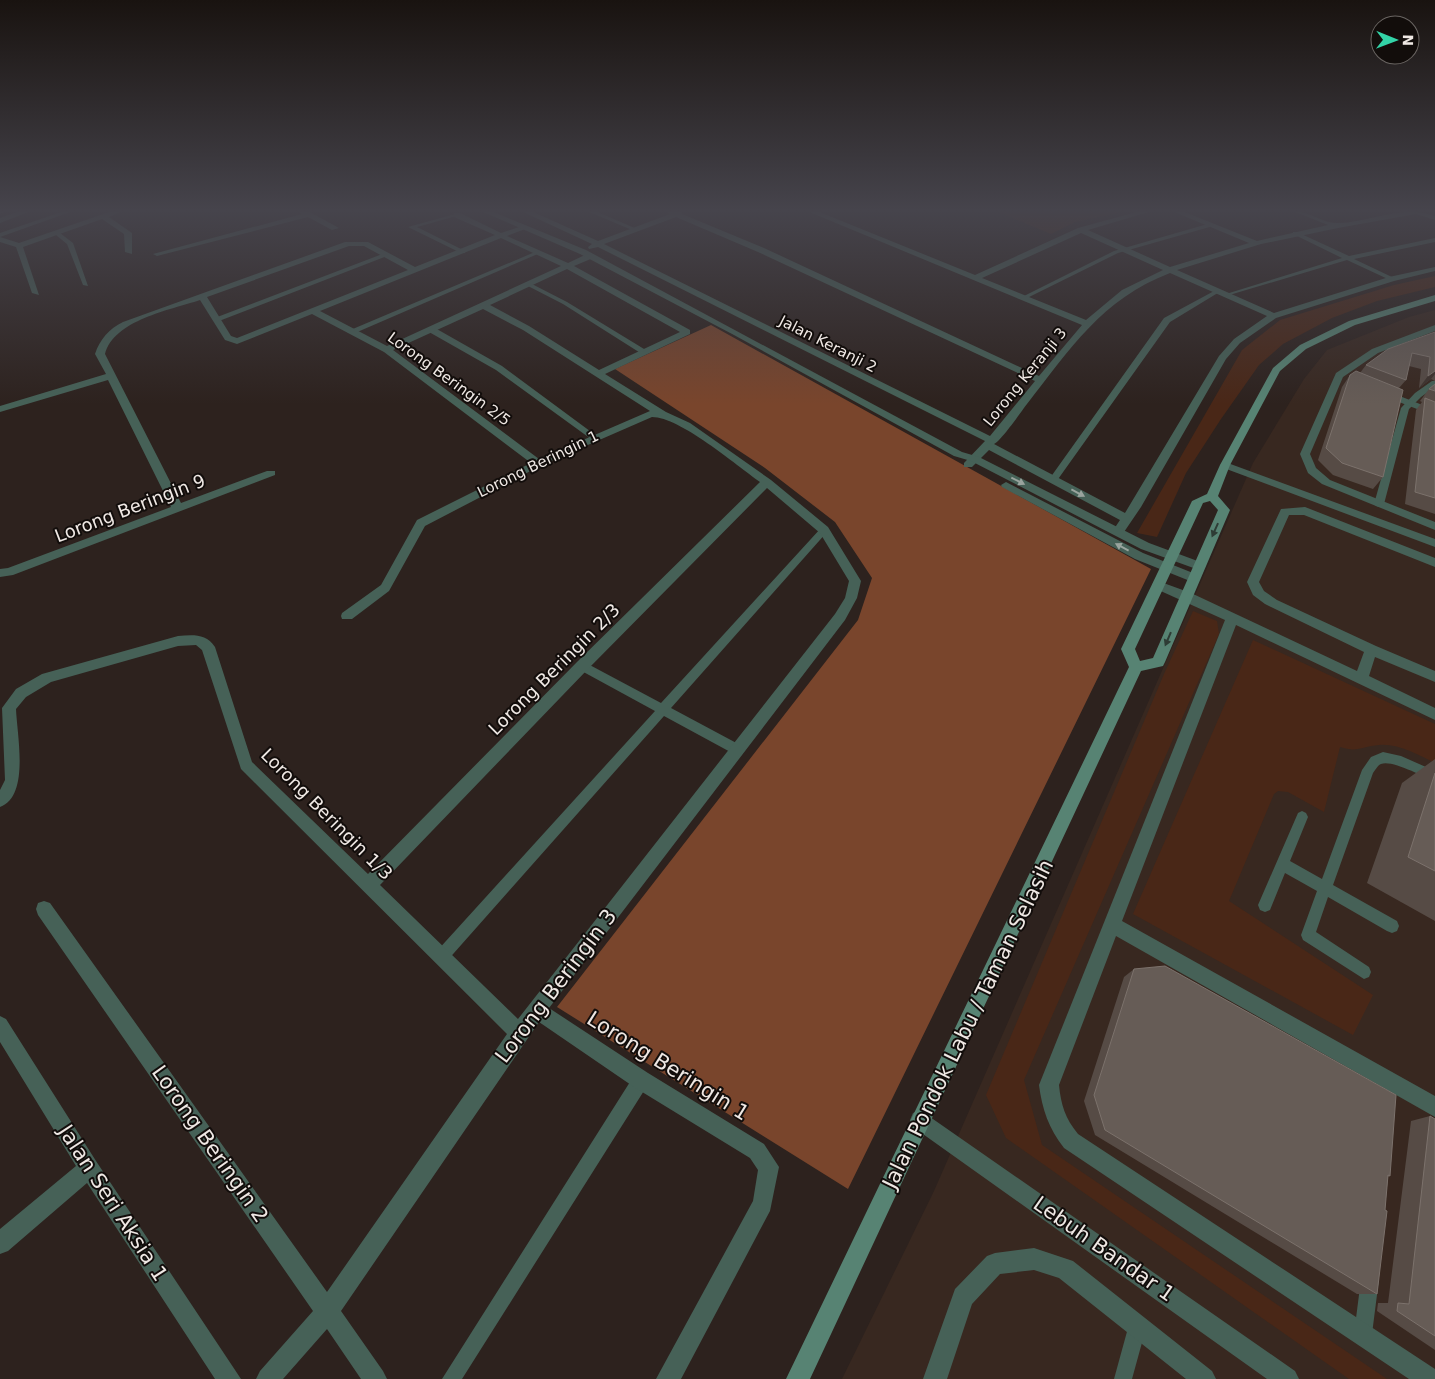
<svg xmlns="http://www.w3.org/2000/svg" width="1435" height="1379" viewBox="0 0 1435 1379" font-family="'DejaVu Sans',sans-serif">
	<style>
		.built { fill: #382820 }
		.green { fill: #492717 }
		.forest { fill: #79452c }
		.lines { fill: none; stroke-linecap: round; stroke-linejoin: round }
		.service { fill: #466157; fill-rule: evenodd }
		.minor { fill: #466157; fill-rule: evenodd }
		.tertiary { fill: #466157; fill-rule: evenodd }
		.secondary { fill: #578373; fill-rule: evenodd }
		.wall { fill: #564b45 }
		.shaded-wall { fill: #3e332e }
		.building { fill: #665c56; stroke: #7c726c }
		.oneway { fill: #9aa49e }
		.oneway2 { fill: #2e3c35 }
		.labels { text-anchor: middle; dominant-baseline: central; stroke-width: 4; stroke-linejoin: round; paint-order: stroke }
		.far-street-label { font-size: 15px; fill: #efe8e4; stroke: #120d0b }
		.street-label { font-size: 18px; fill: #efe8e4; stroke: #120d0b }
		.near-street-label { font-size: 21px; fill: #efe8e4; stroke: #120d0b }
	</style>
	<rect width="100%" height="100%" fill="#2d221e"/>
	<path class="built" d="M 1435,310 L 1435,1379 L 842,1379 L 934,1191 L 1253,463 L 1304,379 L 1327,350 L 1409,317 Z"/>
	<path class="green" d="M 996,211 L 1128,211 L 1075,222 L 1051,234 Z
		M 1435,276 L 1435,287 L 1377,301 L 1332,318 L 1283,344 L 1259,365 L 1221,419 L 1186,473 L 1157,537 L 1137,533 L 1242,350 L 1280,320 L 1394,285 Z
		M 1193,611 L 1217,621 L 1219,634 L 1024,1080 L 1042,1145 L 1387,1379 L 1349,1379 L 1006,1138 L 986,1095 L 1164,674 Z
		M 1253,640 L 1435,724 L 1435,763 C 1419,755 1397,743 1379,745 C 1362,746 1358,753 1340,747 L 1324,812 L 1288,792 L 1278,791 L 1274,794 L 1229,901 L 1373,995 L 1353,1035 L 1133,914 Z"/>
	<path class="forest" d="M 711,325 L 1151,569 L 848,1189 L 557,1007 L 858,620 L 872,578 L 835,522 L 765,468 L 615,369 Z"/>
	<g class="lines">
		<path class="service" d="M 64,211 L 73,211 L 0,237 L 0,233 Z
			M 587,211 L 595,211 L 637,229 L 632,230 Z
			M 455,214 L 460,215 L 417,227 L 465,251 L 465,253 L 461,253 L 408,227 Z
			M 1211,223 L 1214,225 L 1213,226 L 1118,253 L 1025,299 L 1020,298 L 1114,251 Z
			M 1293,232 L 1297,232 L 1349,256 L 1435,238 L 1435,242 L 1354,259 L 1394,278 L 1394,280 L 1390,280 L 1347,260 L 1226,296 L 1226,294 L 1342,258 L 1293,234 Z
			M 56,233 L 60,233 L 73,243 L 88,286 L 83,285 L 67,244 L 56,235 Z
			M 535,252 L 540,253 L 355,333 L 348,331 Z
			M 385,253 L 388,255 L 387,256 L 219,321 L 212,319 Z
			M 530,283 L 567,302 L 649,352 L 642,354 L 563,304 L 528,286 L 528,284 Z
			M 1216,290 L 1221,291 L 1170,322 L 1056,482 L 1050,482 L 1050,478 L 1164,318 Z
			M 429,328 L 435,328 L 502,366 L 598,437 L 597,439 L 591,439 L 496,370 L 429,332 Z
			M 1432,381 L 1435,381 L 1435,387 L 1421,397 L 1409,409 L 1384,504 L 1379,507 L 1376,506 L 1374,504 L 1401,408 L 1415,393 Z
			M 824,527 L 827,528 L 827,532 L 671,708 L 742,746 L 744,750 L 742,754 L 738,755 L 734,754 L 664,716 L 446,962 L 441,964 L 436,962 L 434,957 L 436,952 L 655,711 L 578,669 L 577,666 L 578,663 L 586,663 L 661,703 L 821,528 Z
			M 1383,752 L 1401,756 L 1435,771 L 1435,781 C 1424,777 1391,759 1381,764 C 1378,765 1376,769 1373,773 L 1333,885 L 1397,921 L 1399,926 L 1397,931 L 1392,933 L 1387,931 L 1328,897 L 1316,932 L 1369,967 L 1371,972 L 1369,977 L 1364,979 L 1303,940 L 1301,935 L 1317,891 L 1285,873 L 1270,910 L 1265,912 L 1260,910 L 1258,905 L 1298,813 L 1302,811 L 1306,813 L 1308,817 L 1290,861 L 1322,879 L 1362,770 L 1371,757 Z
			M 641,1072 L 647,1074 L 649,1080 L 647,1086 L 462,1379 L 442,1379 L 635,1074 Z
			M 1370,1270 L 1376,1273 L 1379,1279 L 1372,1334 L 1370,1341 L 1363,1343 L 1356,1341 L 1354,1334 L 1361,1279 L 1364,1273 Z
			M 1137,1319 L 1144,1321 L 1146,1328 L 1132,1379 L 1114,1379 L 1128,1328 L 1130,1321 Z"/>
		<path class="minor" d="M 20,211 L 31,211 L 0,223 L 0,218 Z
			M 112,211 L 123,211 L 109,217 L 132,233 L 132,254 L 125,252 L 124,234 L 102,219 L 23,247 L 39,295 L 32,293 L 16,247 L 0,242 L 0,237 L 19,243 Z
			M 299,211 L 308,211 L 339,228 L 332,230 L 308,217 L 157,256 L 153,254 L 302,214 Z
			M 521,211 L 531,211 L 598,241 L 670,214 L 665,211 L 682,211 L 682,214 L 764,248 L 1039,376 L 1082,325 L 807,211 L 817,211 L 975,275 L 1078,228 L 1140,211 L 1152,211 L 1088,230 L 1170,267 L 1249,243 L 1172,211 L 1182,211 L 1257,241 L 1328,225 L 1293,211 C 1309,211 1324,224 1338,223 C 1371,222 1402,204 1435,216 L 1435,220 L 1416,214 L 1338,228 L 1261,244 L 1177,270 L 1274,313 L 1389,277 L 1435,267 L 1435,271 L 1394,281 L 1276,318 L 1240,343 L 1226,359 L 1141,507 L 1122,535 L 1118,536 L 1112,532 L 1120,520 L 989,450 L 972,467 L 964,467 L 964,463 L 985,441 L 598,247 L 589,249 L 588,247 L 592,244 ZM 676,217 L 758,252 L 1035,381 L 990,436 L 604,244 ZM 1081,233 L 1163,270 L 1122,290 L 1086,320 L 982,278 ZM 1170,273 L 1267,316 L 1234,339 L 1219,356 L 1125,513 L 994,444 C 1001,441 1020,413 1027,404 C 1070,349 1102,299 1170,273 Z
			M 454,213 L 460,213 L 501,233 L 525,225 L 525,229 L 507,236 L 568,263 L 587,254 L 593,254 L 593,258 L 574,266 L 690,330 L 690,334 L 605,374 L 666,412 L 690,423 L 771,480 L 828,527 L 861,581 L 857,598 L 845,620 L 549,1008 L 648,1073 L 764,1144 L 779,1167 L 770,1211 L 681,1379 L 656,1379 L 753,1201 L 758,1170 L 750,1158 L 634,1087 L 539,1022 L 341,1311 L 383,1371 L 387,1379 L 361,1379 L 327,1329 L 283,1379 L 256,1379 L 260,1371 L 313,1311 L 38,915 L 36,909 L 38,903 L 44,901 L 50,903 L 327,1292 L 507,1034 L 241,769 L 202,650 L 196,645 L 178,646 L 51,682 L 26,697 L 16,709 C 17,735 30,796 0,807 L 0,790 L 5,780 L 2,708 L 16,689 L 42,674 L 178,636 C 192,635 206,633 215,647 L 252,762 L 368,874 L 577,662 L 760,482 C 736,465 680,417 652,417 L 542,465 L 425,526 L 389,591 L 352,619 L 342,619 L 341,616 L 342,613 L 381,585 L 417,520 L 531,463 L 384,352 L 312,314 L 237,344 L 225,340 L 200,300 C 170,310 114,320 105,354 L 181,503 L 267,471 L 275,471 L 275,475 L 13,575 L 0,577 L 0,569 L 8,568 L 171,507 L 108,380 L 0,412 L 0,406 L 106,374 L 95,354 C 100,339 109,329 123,322 L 345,242 L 368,242 L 415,267 L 495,235 L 454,217 ZM 501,238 L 561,266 L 387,346 L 320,311 ZM 349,246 L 364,246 L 408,270 L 237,338 L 231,336 L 207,297 ZM 567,269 L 680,332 L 599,370 L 529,326 L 490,305 ZM 483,309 L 523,330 L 650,411 L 539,459 L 393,350 ZM 767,488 L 820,533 L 849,581 L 845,598 L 835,614 L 518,1019 L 380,885 L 587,670 Z
			M 1435,325 L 1435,331 L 1378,353 L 1343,377 L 1310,454 L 1316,468 L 1330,480 L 1435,522 L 1435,530 L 1322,484 L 1308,473 L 1300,454 L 1336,373 L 1372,349 Z
			M 1381,391 L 1387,391 L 1435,410 L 1435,416 L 1381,395 Z
			M 1225,462 L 1435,539 L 1435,547 L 1221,467 L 1220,465 Z
			M 1305,507 L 1435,558 L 1435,567 L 1304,515 L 1289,515 L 1259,582 L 1264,591 L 1277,600 L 1376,646 L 1435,671 L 1435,682 L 1375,657 L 1369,676 L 1435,708 L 1435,720 L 1236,625 L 1122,921 L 1435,1096 L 1435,1117 L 1116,936 L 1059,1085 C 1061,1105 1065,1118 1078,1134 L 1435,1369 L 1435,1379 L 1409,1379 L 1064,1148 C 1049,1129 1042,1109 1039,1085 L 1225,620 L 1154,588 L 1152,585 L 1154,582 L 1158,581 L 1191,593 L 1357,671 L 1364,652 L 1265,604 L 1253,595 L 1247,582 L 1281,509 Z
			M 0,1016 L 6,1019 L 96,1161 L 241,1379 L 215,1379 L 87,1183 L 8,1251 L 0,1254 L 0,1229 L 76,1166 L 0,1042 Z
			M 920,1110 L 1295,1371 L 1299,1379 L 1267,1379 L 913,1127 L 910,1120 L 913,1113 Z
			M 1034,1248 L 1073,1261 L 1212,1371 L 1216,1379 L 1186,1379 L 1059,1278 L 1034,1270 L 1000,1274 L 972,1304 L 947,1379 L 923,1379 L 955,1289 L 987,1256 L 995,1253 Z"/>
		<path class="tertiary" d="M 0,211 L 6,211 L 0,214 Z
			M 481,211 L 491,211 L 586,250 L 962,452 L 979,457 L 1149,543 L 1203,563 L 1205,566 L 1199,570 L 1141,549 L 971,461 L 954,456 L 734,335 L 580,254 Z
			M 1006,482 L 1143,553 L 1198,575 L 1200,578 L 1198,581 L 1190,581 L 1135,559 L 1002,487 L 1001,485 Z"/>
		<path class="secondary" d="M 1435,295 L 1435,301 L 1355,325 L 1306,349 L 1280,371 L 1230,465 L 1218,496 L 1230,510 L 1165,662 L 1163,666 L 1141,671 L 810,1379 L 786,1379 L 1129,667 L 1121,649 L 1192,501 L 1207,494 L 1220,465 L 1273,368 L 1300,345 L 1349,321 ZM 1210,501 L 1218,510 L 1153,658 L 1140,661 L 1135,649 L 1203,503 Z"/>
	</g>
	<path class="wall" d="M 1435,332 L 1435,381 L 1431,379 L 1419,388 L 1421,369 L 1409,366 L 1406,380 L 1399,388 L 1383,477 L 1373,489 L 1333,475 L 1318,460 L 1342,387 L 1350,375 L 1360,373 L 1366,365 Z
		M 1435,384 L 1435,514 L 1405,504 L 1416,410 L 1422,402 L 1420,401 L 1429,389 Z
		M 1435,759 L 1435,921 L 1367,883 L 1402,783 Z
		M 1134,969 L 1390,1176 L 1388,1177 L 1377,1294 L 1357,1294 L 1095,1135 L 1084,1101 L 1124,977 Z
		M 1430,1116 L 1435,1119 L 1435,1350 L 1377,1311 L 1378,1303 L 1388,1303 L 1411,1121 Z"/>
	<path class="shaded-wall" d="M 1435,371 L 1435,374 L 1431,379 L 1419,388 L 1428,376 Z"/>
	<path class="building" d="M 1435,332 L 1435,371 L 1428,376 L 1430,357 L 1412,353 L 1406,380 L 1366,365 L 1388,349 Z
		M 1356,371 L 1403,390 L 1383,477 L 1342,463 L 1326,448 L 1350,375 Z
		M 1435,384 L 1435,391 L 1429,389 Z
		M 1425,398 L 1435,402 L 1435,498 L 1415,492 Z
		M 1435,773 L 1435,871 L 1408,857 Z
		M 1165,966 L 1396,1095 L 1390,1176 L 1388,1175 L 1385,1210 L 1387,1211 L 1377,1294 L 1105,1130 L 1094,1095 L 1134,969 Z
		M 1430,1116 L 1435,1119 L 1435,1336 L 1397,1311 L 1398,1303 L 1409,1304 Z"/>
	<defs><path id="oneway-solid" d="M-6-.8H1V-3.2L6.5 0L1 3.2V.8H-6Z" transform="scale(1.25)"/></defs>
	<g class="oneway">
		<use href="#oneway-solid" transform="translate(1018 481) rotate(27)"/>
		<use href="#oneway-solid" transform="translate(1078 493) rotate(28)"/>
		<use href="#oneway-solid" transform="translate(1122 547) rotate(-152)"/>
	</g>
	<g class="oneway2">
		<use href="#oneway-solid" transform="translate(1215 530) rotate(114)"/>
		<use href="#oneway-solid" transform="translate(1168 639) rotate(113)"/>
	</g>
	<linearGradient id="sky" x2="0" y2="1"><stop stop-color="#191310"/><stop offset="0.52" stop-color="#46444c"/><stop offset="1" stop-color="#46444c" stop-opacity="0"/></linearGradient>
	<rect width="1435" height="404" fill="url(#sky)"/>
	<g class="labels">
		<g class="far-street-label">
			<text transform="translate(828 344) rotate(27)">Jalan Keranji 2</text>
			<text transform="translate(1025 377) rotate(-51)">Lorong Keranji 3</text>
			<text transform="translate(449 379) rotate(36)">Lorong Beringin 2/5</text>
			<text transform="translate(538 464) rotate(-26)">Lorong Beringin 1</text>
		</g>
		<g class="street-label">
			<text transform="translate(130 508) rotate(-21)">Lorong Beringin 9</text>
			<text transform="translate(554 669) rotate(-45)">Lorong Beringin 2/3</text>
			<text transform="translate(327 814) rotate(45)">Lorong Beringin 1/3</text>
		</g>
		<g class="near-street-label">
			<text transform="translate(556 986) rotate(-53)">Lorong Beringin 3</text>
			<text transform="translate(968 1024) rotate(-64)">Jalan Pondok Labu / Taman Selasih</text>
			<text transform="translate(668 1066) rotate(32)">Lorong Beringin 1</text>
			<text transform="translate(210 1144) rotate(55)">Lorong Beringin 2</text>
			<text transform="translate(113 1203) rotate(57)">Jalan Seri Aksia 1</text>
			<text transform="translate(1104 1249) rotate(35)">Lebuh Bandar 1</text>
		</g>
	</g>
	<g transform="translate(1395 40) rotate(91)"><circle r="24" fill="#120d0b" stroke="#6a6562"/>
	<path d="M0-4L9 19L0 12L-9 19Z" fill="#33d4a8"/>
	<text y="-8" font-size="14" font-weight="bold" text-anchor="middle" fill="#efe8e4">N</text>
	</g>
</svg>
